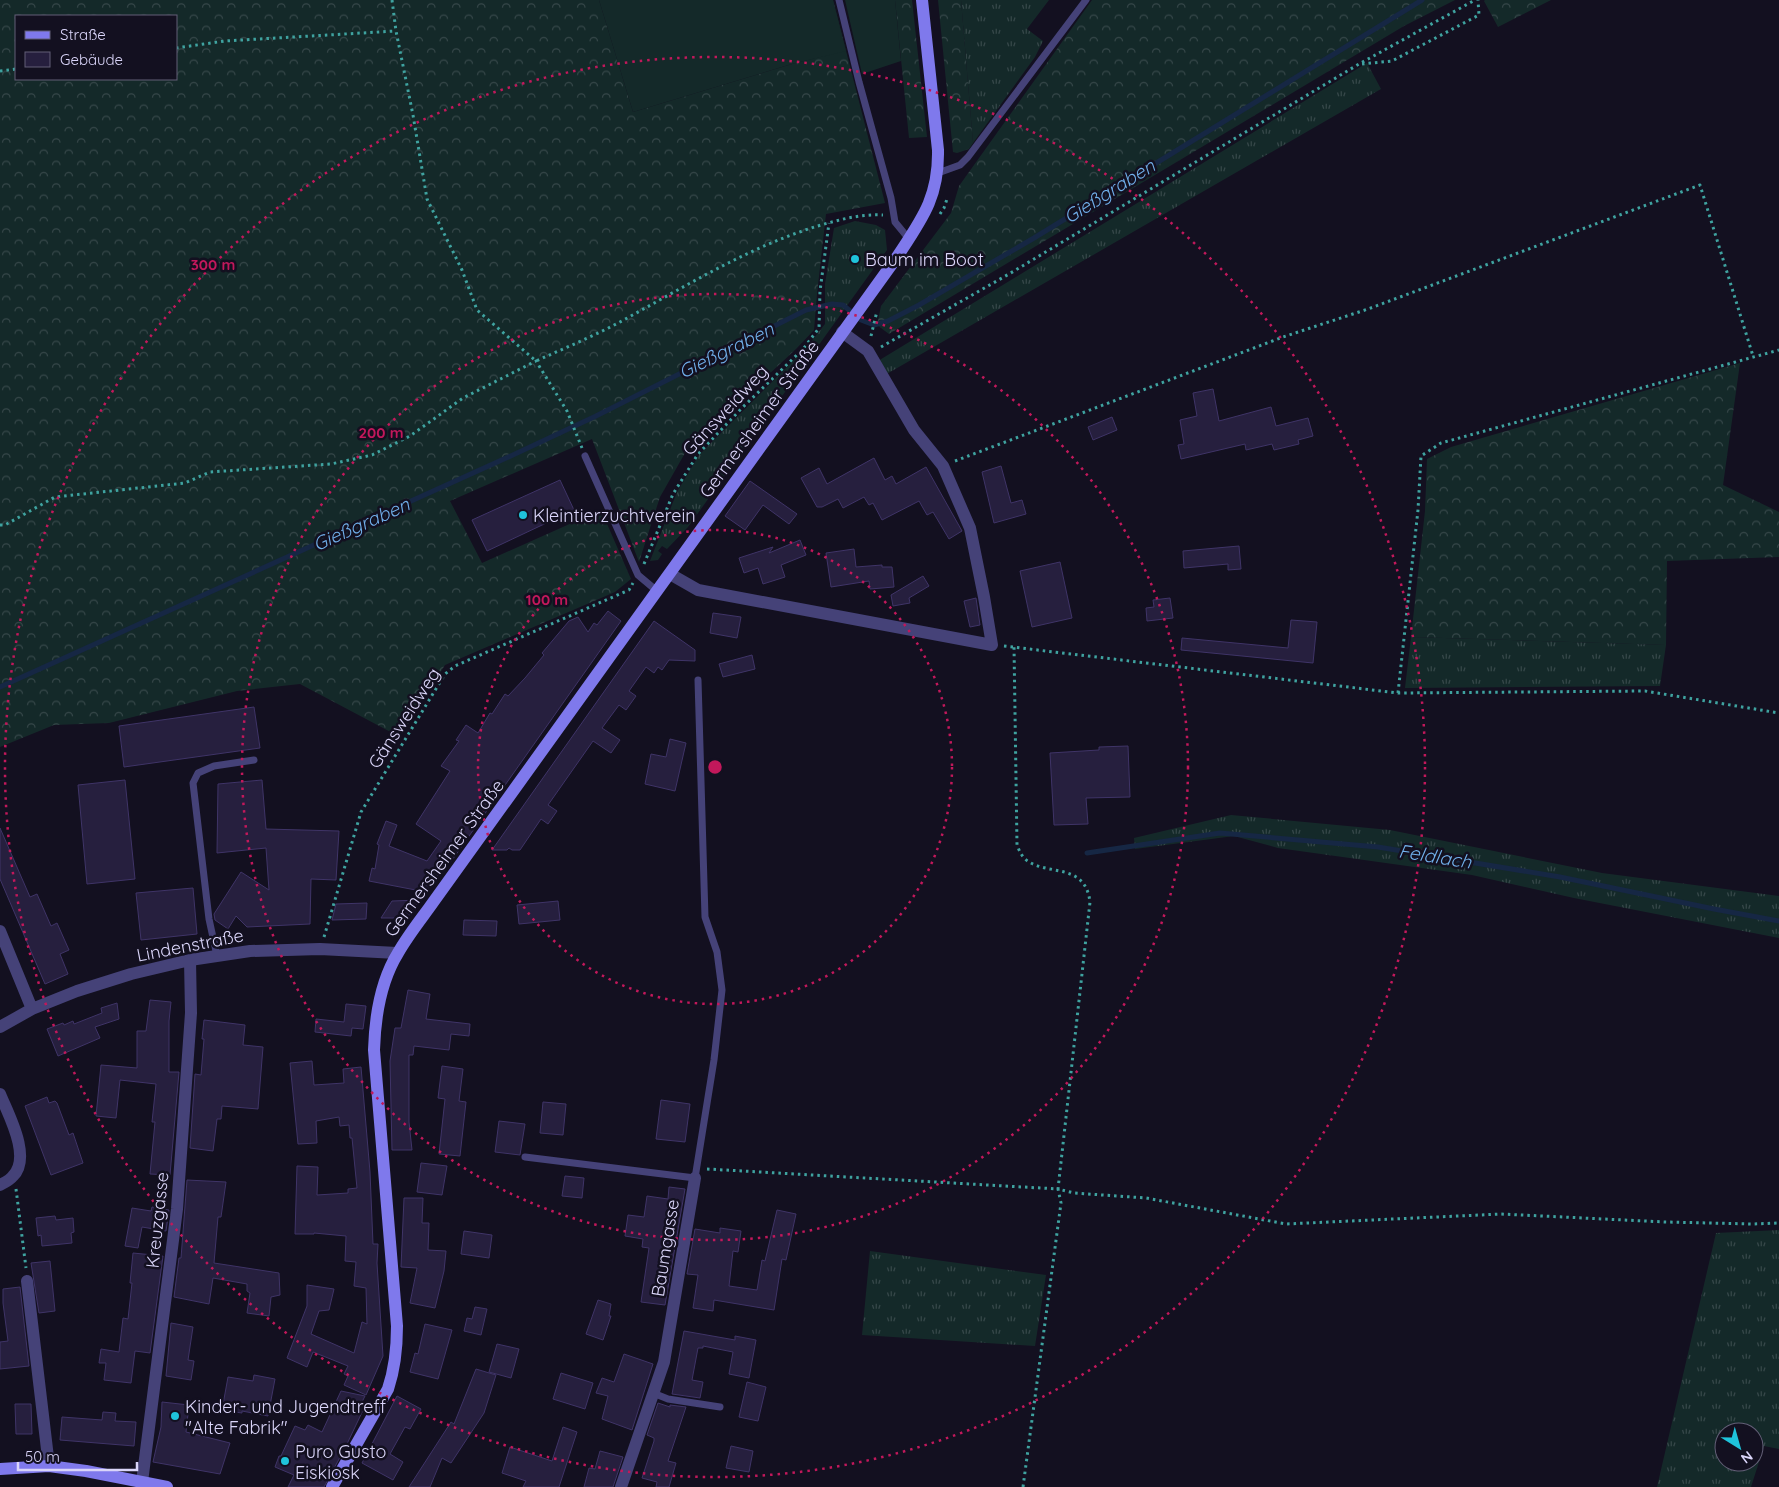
<svg xmlns="http://www.w3.org/2000/svg" width="1779" height="1487" viewBox="0 0 1779 1487" font-family="Quicksand,sans-serif">
	<style>
		.grass { fill: url(#grass-tufts); fill-rule: evenodd }
		.forest { fill: url(#forest-crowns); fill-rule: evenodd }
		.pitch { fill: #142929 }
		.lines { fill: none; stroke-linecap: round; stroke-linejoin: round }
		.stream { stroke: #162744; stroke-width: 5 }
		.building { fill: #261f3e; stroke: #3f3467 }
		.path { stroke: #3fa3a0; stroke-width: 3; stroke-dasharray: 2.5 4; stroke-linecap: butt }
		.lane { stroke: #454278; stroke-width: 7 }
		.street { stroke: #454278; stroke-width: 12 }
		.secondary { stroke: #7f79ec; stroke-width: 12 }
		.ring { fill: none; stroke: #c2185b; stroke-width: 2.5; stroke-dasharray: 2.5 5 }
		.poi-dot { fill: #1fc3db; stroke: #131020; stroke-width: 2 }
		.labels { text-anchor: middle; dominant-baseline: central; stroke-width: 5; stroke-linejoin: round; paint-order: stroke }
		.poi-label { font-size: 18px; fill: #dad5f9; stroke: #131020; text-anchor: start }
		.street-label { font-size: 18px; fill: #dad5f9; stroke: #131020 }
		.water-label { font-size: 19px; font-style: italic; fill: #71b0eb; stroke: #131020 }
		.centre { fill: #c2185b; stroke: #131020; stroke-width: 2.5 }
		.ring-label { font-size: 15px; text-anchor: middle; font-weight: bold; fill: #c2185b; stroke: #131020; stroke-width: 5; stroke-linejoin: round; paint-order: stroke }
	</style>
	<defs>
		<pattern id="grass-tufts" width="24" height="20" patternUnits="userSpaceOnUse" patternTransform="scale(1.25)"><rect width="24" height="20" fill="#142929"/><path d="M3 7l-1-3M5 7V3M7 7l1-3M15 17l-1-3M17 17v-4M19 17l1-3" fill="none" stroke="#364749"/></pattern>
		<pattern id="forest-crowns" width="20" height="18" patternUnits="userSpaceOnUse" patternTransform="scale(1.25)"><rect width="20" height="18" fill="#142929"/><path d="M2 6a3 3 0 1 1 6 0M12 15a3 3 0 1 1 6 0" fill="none" stroke="#364749"/></pattern>
	</defs>
	<rect width="100%" height="100%" fill="#131020"/>
	<path class="grass" d="M 961,0 L 1049,0 L 1027,29 L 1043,41 L 1035,57 L 973,143 Z
		M 1367,63 L 1381,89 L 885,375 L 878,361 Z
		M 855,221 L 876,225 L 885,230 L 887,250 L 688,527 L 667,549 L 662,546 L 658,551 L 662,554 L 658,560 L 650,561 L 677,492 L 699,455 L 806,348 L 825,324 L 825,284 L 834,228 Z
		M 1411,637 L 1666,645 L 1660,686 L 1405,688 Z
		M 1231,815 L 1390,830 L 1602,873 L 1779,896 L 1779,938 L 1574,898 L 1472,875 L 1278,848 L 1234,836 L 1135,849 L 1134,838 Z
		M 1779,1230 L 1779,1449 L 1764,1446 L 1751,1487 L 1657,1487 L 1716,1233 ZM 1724,1432 L 1754,1432 L 1754,1462 L 1724,1462 Z
		M 870,1251 L 1046,1275 L 1035,1346 L 862,1335 Z"/>
	<path class="forest" d="M 0,0 L 599,0 L 633,112 L 792,64 L 827,55 L 812,0 L 833,0 L 885,203 L 826,214 L 817,294 L 814,330 L 796,349 L 685,453 L 660,497 L 639,562 L 592,439 L 450,501 L 482,563 L 601,510 L 631,579 L 615,592 L 445,665 L 400,737 L 300,684 L 237,691 L 109,723 L 54,725 L 0,747 ZM 16,16 L 176,16 L 176,79 L 16,79 Z
		M 895,0 L 912,0 L 927,137 L 909,138 Z
		M 938,0 L 961,0 L 973,143 L 969,149 L 957,153 L 953,152 Z
		M 1092,0 L 1455,0 L 1404,26 L 889,334 L 877,325 L 881,306 L 951,213 L 959,186 Z
		M 1485,0 L 1551,0 L 1498,27 L 1484,1 Z
		M 1740,363 L 1723,485 L 1779,512 L 1779,557 L 1667,561 L 1666,645 L 1411,637 L 1425,511 L 1427,459 L 1451,447 Z"/>
	<path class="pitch" d="M 599,0 L 833,0 L 846,51 L 792,64 L 633,112 Z
		M 845,0 L 895,0 L 901,61 L 862,74 Z"/>
	<g class="lines">
		<path class="stream" d="M 0,687 L 515,454 L 596,416 L 806,310 L 832,304 L 843,305 L 861,320 L 874,325 L 888,321 L 919,305 L 1034,238 L 1422,0
			M 1087,853 L 1220,833 L 1378,847 L 1560,877 L 1714,909 L 1779,921"/>
	</g>
	<path class="building" d="M 1213,389 L 1219,421 L 1271,407 L 1276,426 L 1308,418 L 1313,436 L 1298,440 L 1299,444 L 1274,450 L 1272,444 L 1246,450 L 1245,444 L 1181,459 L 1178,445 L 1184,444 L 1180,420 L 1197,416 L 1193,393 Z
		M 1112,417 L 1117,430 L 1093,440 L 1088,427 Z
		M 874,458 L 885,480 L 892,476 L 896,484 L 926,467 L 962,531 L 949,539 L 933,512 L 927,515 L 919,501 L 882,520 L 873,503 L 869,505 L 864,497 L 843,508 L 838,499 L 822,507 L 817,507 L 801,478 L 819,468 L 827,484 Z
		M 1001,466 L 1011,503 L 1022,500 L 1026,514 L 994,523 L 982,472 Z
		M 560,480 L 574,510 L 487,551 L 472,520 Z
		M 750,481 L 797,514 L 789,524 L 763,505 L 745,530 L 725,516 Z
		M 800,540 L 806,555 L 781,565 L 785,577 L 763,584 L 758,568 L 744,573 L 739,558 L 773,547 L 769,553 Z
		M 1239,546 L 1241,569 L 1228,570 L 1228,564 L 1184,568 L 1183,551 Z
		M 854,549 L 856,567 L 882,565 L 882,567 L 892,567 L 894,587 L 870,589 L 869,581 L 831,587 L 826,553 Z
		M 1060,562 L 1072,618 L 1032,627 L 1020,571 Z
		M 923,576 L 929,586 L 909,598 L 910,603 L 893,606 L 891,595 Z
		M 976,598 L 980,625 L 970,627 L 964,601 Z
		M 1170,598 L 1173,618 L 1147,621 L 1146,608 L 1154,607 L 1153,600 Z
		M 608,611 L 621,621 L 450,863 L 448,861 L 426,892 L 369,881 L 372,868 L 375,869 L 379,845 L 377,844 L 386,821 L 397,825 L 389,846 L 427,861 L 441,841 L 416,824 L 450,771 L 441,766 L 459,741 L 456,740 L 466,725 L 478,733 L 490,713 L 492,714 L 505,694 L 508,696 L 525,678 L 544,655 L 542,653 L 569,621 L 578,617 L 588,632 L 594,623 L 597,625 Z
		M 713,613 L 741,617 L 737,638 L 710,633 Z
		M 1291,620 L 1317,622 L 1313,663 L 1181,650 L 1182,638 L 1288,648 Z
		M 654,621 L 695,650 L 695,661 L 669,660 L 662,670 L 658,667 L 654,673 L 646,667 L 629,691 L 636,696 L 626,710 L 619,705 L 602,728 L 620,740 L 611,753 L 593,741 L 548,805 L 557,811 L 548,824 L 541,819 L 520,850 L 512,850 L 509,848 L 507,850 L 492,850 Z
		M 752,655 L 755,669 L 723,677 L 719,664 Z
		M 254,707 L 260,748 L 124,767 L 119,726 Z
		M 670,739 L 686,743 L 675,791 L 645,784 L 651,754 L 666,757 Z
		M 1128,746 L 1130,797 L 1086,798 L 1088,824 L 1054,825 L 1050,753 L 1099,750 L 1099,747 Z
		M 125,780 L 135,879 L 87,884 L 78,785 Z
		M 262,780 L 266,829 L 339,831 L 336,880 L 311,879 L 310,924 L 247,927 L 236,916 L 228,929 L 215,920 L 214,914 L 241,872 L 269,890 L 266,848 L 217,853 L 218,784 Z
		M 0,828 L 30,897 L 37,894 L 51,926 L 57,923 L 69,950 L 60,954 L 68,974 L 45,984 L 0,879 Z
		M 193,888 L 197,934 L 141,940 L 136,893 Z
		M 420,900 L 407,918 L 381,918 L 392,901 Z
		M 558,901 L 560,920 L 519,924 L 517,905 Z
		M 367,903 L 366,919 L 332,920 L 336,904 Z
		M 464,920 L 497,921 L 496,936 L 463,935 Z
		M 408,990 L 430,994 L 426,1019 L 470,1024 L 469,1036 L 451,1034 L 449,1050 L 414,1046 L 413,1055 L 409,1055 L 409,1122 L 412,1150 L 392,1150 L 390,1061 L 395,1028 L 401,1028 Z
		M 150,1000 L 171,1002 L 169,1021 L 169,1072 L 179,1072 L 170,1175 L 150,1174 L 155,1122 L 152,1122 L 156,1084 L 120,1080 L 116,1118 L 96,1116 L 101,1065 L 137,1068 L 137,1031 L 146,1031 Z
		M 117,1003 L 119,1019 L 95,1027 L 100,1038 L 58,1056 L 47,1029 L 63,1023 L 64,1025 L 73,1021 L 74,1024 L 102,1013 L 101,1008 Z
		M 346,1004 L 366,1006 L 363,1029 L 352,1028 L 351,1036 L 315,1032 L 316,1019 L 344,1022 Z
		M 204,1020 L 245,1025 L 243,1045 L 263,1047 L 258,1109 L 222,1106 L 221,1119 L 217,1119 L 213,1151 L 190,1148 L 195,1074 L 201,1075 L 204,1039 L 202,1039 Z
		M 312,1061 L 314,1085 L 344,1083 L 343,1069 L 361,1067 L 370,1172 L 373,1244 L 378,1244 L 377,1263 L 383,1356 L 366,1395 L 344,1385 L 348,1376 L 344,1374 L 348,1366 L 313,1352 L 307,1367 L 287,1358 L 307,1306 L 307,1285 L 334,1289 L 329,1310 L 319,1311 L 311,1334 L 354,1353 L 362,1322 L 367,1324 L 366,1288 L 354,1286 L 356,1262 L 345,1261 L 346,1236 L 314,1233 L 314,1234 L 295,1234 L 297,1166 L 318,1167 L 317,1195 L 348,1193 L 348,1189 L 357,1188 L 352,1138 L 350,1138 L 349,1125 L 340,1126 L 339,1117 L 316,1121 L 317,1143 L 298,1144 L 290,1063 Z
		M 442,1066 L 463,1069 L 459,1101 L 466,1102 L 460,1156 L 439,1154 L 445,1099 L 438,1098 Z
		M 47,1097 L 49,1103 L 55,1101 L 57,1103 L 69,1135 L 73,1133 L 83,1163 L 51,1175 L 25,1106 Z
		M 661,1100 L 690,1104 L 685,1142 L 656,1139 Z
		M 543,1102 L 566,1104 L 563,1135 L 540,1133 Z
		M 499,1121 L 525,1124 L 520,1155 L 495,1152 Z
		M 421,1163 L 447,1166 L 442,1195 L 417,1192 Z
		M 565,1176 L 584,1178 L 582,1198 L 562,1196 Z
		M 187,1180 L 226,1182 L 221,1217 L 218,1217 L 214,1263 L 279,1273 L 280,1295 L 271,1297 L 269,1316 L 247,1313 L 250,1293 L 247,1291 L 247,1284 L 213,1278 L 209,1304 L 174,1297 L 179,1258 L 181,1258 Z
		M 669,1187 L 685,1189 L 665,1305 L 641,1302 L 649,1248 L 642,1247 L 643,1239 L 625,1236 L 628,1215 L 644,1217 L 647,1196 L 668,1199 Z
		M 404,1198 L 423,1198 L 422,1223 L 429,1223 L 428,1250 L 446,1251 L 444,1271 L 435,1308 L 410,1303 L 417,1268 L 401,1267 Z
		M 152,1207 L 169,1210 L 166,1231 L 142,1227 L 138,1248 L 125,1246 L 132,1208 L 151,1211 Z
		M 777,1210 L 796,1214 L 786,1260 L 782,1259 L 774,1310 L 714,1300 L 713,1311 L 693,1308 L 698,1275 L 687,1274 L 695,1229 L 720,1233 L 720,1228 L 741,1231 L 738,1252 L 733,1251 L 729,1286 L 757,1290 L 762,1260 L 765,1261 Z
		M 55,1216 L 56,1220 L 73,1218 L 74,1232 L 71,1233 L 72,1243 L 42,1246 L 41,1235 L 38,1236 L 36,1218 Z
		M 464,1231 L 492,1235 L 489,1258 L 461,1254 Z
		M 133,1253 L 163,1256 L 150,1353 L 135,1351 L 131,1383 L 104,1380 L 106,1363 L 99,1363 L 101,1349 L 119,1352 L 123,1318 L 128,1319 L 132,1283 L 130,1283 Z
		M 50,1261 L 55,1311 L 39,1313 L 31,1263 Z
		M 20,1287 L 29,1366 L 0,1369 L 0,1342 L 8,1341 L 3,1303 L 3,1289 Z
		M 598,1300 L 611,1304 L 609,1316 L 611,1316 L 603,1340 L 586,1334 Z
		M 475,1307 L 487,1309 L 481,1335 L 464,1331 L 467,1318 L 472,1319 Z
		M 171,1323 L 193,1327 L 188,1360 L 194,1361 L 191,1380 L 166,1376 Z
		M 425,1324 L 452,1330 L 438,1379 L 410,1372 L 415,1353 L 418,1354 Z
		M 684,1331 L 735,1340 L 735,1336 L 756,1340 L 749,1378 L 729,1374 L 733,1352 L 703,1346 L 703,1348 L 698,1348 L 692,1380 L 703,1382 L 700,1398 L 672,1394 Z
		M 497,1344 L 519,1349 L 511,1378 L 489,1372 Z
		M 624,1354 L 653,1364 L 632,1430 L 602,1419 L 608,1396 L 596,1393 L 602,1378 L 614,1382 Z
		M 476,1369 L 496,1375 L 484,1413 L 451,1463 L 442,1458 L 430,1487 L 409,1487 L 451,1422 L 454,1424 Z
		M 561,1373 L 593,1383 L 585,1409 L 553,1399 Z
		M 254,1375 L 275,1379 L 268,1416 L 242,1411 L 242,1413 L 222,1410 L 228,1377 L 253,1381 Z
		M 747,1382 L 766,1387 L 758,1421 L 739,1417 Z
		M 341,1391 L 365,1396 L 362,1402 L 366,1404 L 346,1446 L 324,1487 L 288,1487 L 294,1475 L 275,1467 L 279,1456 L 281,1456 L 295,1426 L 305,1430 L 308,1425 L 322,1432 Z
		M 397,1396 L 421,1409 L 410,1429 L 405,1427 L 390,1454 L 403,1462 L 393,1480 L 362,1463 Z
		M 162,1402 L 189,1405 L 186,1432 L 230,1443 L 220,1474 L 153,1462 L 161,1427 Z
		M 658,1403 L 670,1407 L 670,1405 L 686,1407 L 668,1461 L 676,1463 L 669,1487 L 656,1487 L 657,1482 L 642,1478 L 654,1441 L 654,1438 L 647,1435 Z
		M 15,1404 L 31,1404 L 32,1434 L 16,1434 Z
		M 103,1412 L 116,1413 L 115,1421 L 136,1422 L 134,1446 L 60,1440 L 62,1417 L 102,1420 Z
		M 563,1427 L 577,1432 L 559,1487 L 523,1487 L 526,1481 L 502,1473 L 510,1447 L 552,1461 Z
		M 731,1446 L 753,1451 L 749,1472 L 726,1468 Z
		M 600,1451 L 623,1457 L 613,1487 L 584,1487 L 589,1468 L 595,1469 Z"/>
	<g class="lines">
		<path class="path" d="M 392,0 L 396,31 L 413,115 L 427,199 L 462,270 L 477,310 L 536,361 C 567,347 599,334 629,317 C 693,282 756,243 828,223 C 846,218 864,214 883,215
			M 176,48 L 225,41 L 396,31
			M 1362,64 L 1392,61 L 1479,15 L 1478,0
			M 0,71 L 16,69
			M 940,214 L 944,208 L 947,199
			M 871,336 L 877,311
			M 881,347 L 1009,274 L 1359,64 L 1475,0
			M 955,461 L 1283,337 L 1368,309 L 1700,185 L 1753,356
			M 0,525 L 5,525 L 55,497 L 185,483 L 210,472 L 331,464 L 372,455 L 410,436 L 463,398 L 536,361 L 567,411 L 582,448
			M 644,564 L 673,494 L 698,454 L 742,408 L 804,348 L 819,328 L 820,291 L 829,223
			M 1004,646 L 1398,693 L 1645,691 L 1779,713
			M 1398,693 L 1418,510 L 1421,456 L 1441,443 L 1779,350
			M 324,937 L 361,812 L 445,674 L 455,666 L 629,590 L 633,583
			M 707,1169 L 1058,1189 L 1090,902 C 1085,861 1046,877 1025,859 C 1021,855 1019,850 1017,845 L 1014,646
			M 16,1189 L 26,1268
			M 1023,1487 L 1061,1203 L 1058,1189 L 1074,1193 L 1146,1198 L 1286,1224 L 1501,1214 L 1665,1222 L 1753,1224 L 1779,1223"/>
		<path class="lane" d="M 839,0 L 859,82 L 891,198 L 895,222 L 909,239
			M 938,173 L 960,165 L 968,157 L 1086,0
			M 585,456 L 638,575 L 657,591
			M 217,956 L 209,919 L 193,783 L 198,773 L 214,766 L 254,760
			M 525,1157 L 695,1178 L 714,1060 L 722,990 L 717,952 L 705,917 L 698,680
			M 653,1393 L 668,1399 L 720,1407"/>
		<path class="street" d="M 670,574 L 698,590 L 992,645 L 984,597 L 970,528 L 943,466 L 914,430 L 868,351 L 842,332
			M 0,931 L 32,1009
			M 0,1027 L 32,1009 L 77,991 L 131,974 L 190,960 L 250,951 L 320,949 L 397,953
			M 0,1094 C 8,1114 32,1157 13,1176 C 10,1180 4,1183 0,1185
			M 27,1281 L 49,1466
			M 142,1482 L 177,1209 L 191,1013 L 190,960
			M 621,1487 L 664,1362 L 695,1178"/>
		<path class="secondary" d="M 0,1469 L 49,1466 L 86,1471 L 167,1487
			M 332,1487 L 388,1389 C 395,1368 397,1348 397,1326 L 374,1050 C 375,1016 380,982 398,953 C 407,937 418,923 429,908 L 897,257 C 922,219 939,197 938,150 L 922,0"/>
	</g>
	<g class="ring">
		<circle cx="715" cy="767" r="237"/>
		<circle cx="715" cy="767" r="473"/>
		<circle cx="715" cy="767" r="710"/>
	</g>
	<g class="poi-dot">
		<circle cx="855" cy="259" r="5"/>
		<circle cx="523" cy="515" r="5"/>
		<circle cx="175" cy="1416" r="5"/>
		<circle cx="285" cy="1461" r="5"/>
	</g>
	<g class="labels">
		<g class="poi-label">
			<text x="865" y="259">Baum im Boot</text>
			<text x="533" y="515">Kleintierzuchtverein</text>
			<text x="185" y="1406">Kinder- und Jugendtreff<tspan x="185" dy="21">"Alte Fabrik"</tspan></text>
			<text x="295" y="1451">Puro Gusto<tspan x="295" dy="21">Eiskiosk</tspan></text>
		</g>
		<g class="street-label">
			<text transform="translate(725 410) rotate(-47)">Gänsweidweg</text>
			<text transform="translate(759 419) rotate(-54)">Germersheimer Straße</text>
			<text transform="translate(404 718) rotate(-57)">Gänsweidweg</text>
			<text transform="translate(444 858) rotate(-54)">Germersheimer Straße</text>
			<text transform="translate(190 945) rotate(-11)">Lindenstraße</text>
			<text transform="translate(157 1220) rotate(-84)">Kreuzgasse</text>
			<text transform="translate(665 1248) rotate(-81)">Baumgasse</text>
		</g>
		<g class="water-label">
			<text transform="translate(1109 191) rotate(-32)">Gießgraben</text>
			<text transform="translate(726 350) rotate(-26)">Gießgraben</text>
			<text transform="translate(361 524) rotate(-24)">Gießgraben</text>
			<text transform="translate(1435 856) rotate(9)">Feldlach</text>
		</g>
	</g>
	<circle cx="715" cy="767" r="8" class="centre"/>
	<g class="ring-label">
		<text x="213" y="270">300 m</text>
		<text x="381" y="438">200 m</text>
		<text x="547" y="605">100 m</text>
	</g>
	<rect x="15" y="15" width="162" height="65" fill="#131020" stroke="#635f77"/>
	<rect x="25" y="31" width="25" height="8" fill="#7f79ec" stroke="#635f77"/>
	<text x="60" y="40" font-size="15" fill="#dad5f9">Straße</text>
	<rect x="25" y="52" width="25" height="15" fill="#261f3e" stroke="#635f77"/>
	<text x="60" y="65" font-size="15" fill="#dad5f9">Gebäude</text>
	<g transform="translate(1739 1447) rotate(143)"><circle r="24" fill="#131020" stroke="#635f77"/>
	<path d="M0-4L9 19L0 12L-9 19Z" fill="#1fc3db"/>
	<text y="-8" font-size="14" font-weight="bold" text-anchor="middle" fill="#dad5f9">N</text>
	</g>
	<path d="M18 1462v8h119v-8" fill="none" stroke="#dad5f9" stroke-width="2.5"/>
	<text x="25" y="1462" font-size="15" fill="#dad5f9" stroke="#131020" stroke-width="4" paint-order="stroke">50 m</text>
</svg>
